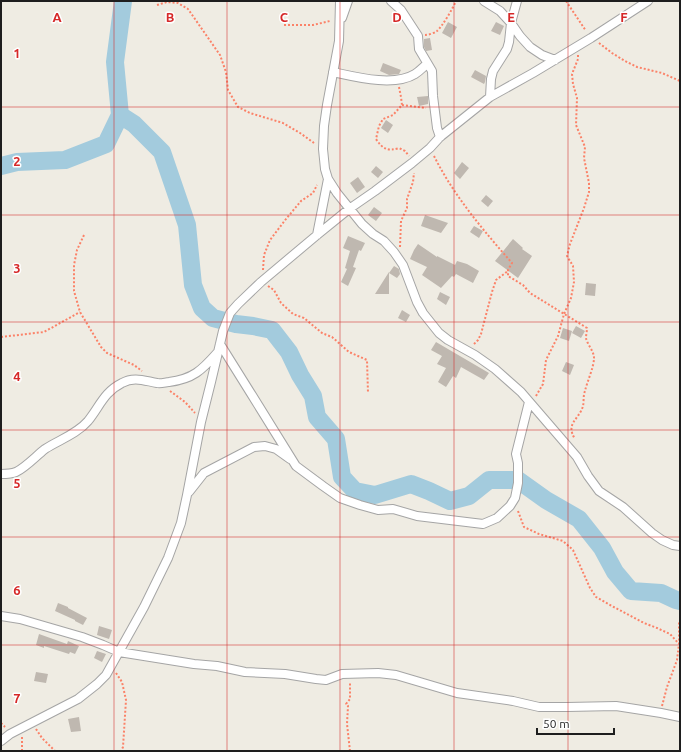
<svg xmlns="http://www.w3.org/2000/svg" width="681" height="752" viewBox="0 0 681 752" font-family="Ubuntu,sans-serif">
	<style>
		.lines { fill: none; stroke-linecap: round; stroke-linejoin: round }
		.river { stroke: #a3cbdd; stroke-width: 18 }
		.building { fill: #bfb8b0 }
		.street-casing { stroke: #a5a5a5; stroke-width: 10 }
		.path { stroke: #fb8268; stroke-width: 2; stroke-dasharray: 2 2; stroke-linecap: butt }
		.street { stroke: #fff; stroke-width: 8 }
		.grid { fill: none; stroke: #d62828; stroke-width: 1; stroke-opacity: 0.55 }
		.grid-label { font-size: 13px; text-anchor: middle; font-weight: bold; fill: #d62828; stroke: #fff; stroke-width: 3; stroke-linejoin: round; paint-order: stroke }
	</style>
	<rect width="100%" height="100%" fill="#efece3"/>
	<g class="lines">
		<path class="river" d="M 120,115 L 134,124 L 162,152 L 187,225 L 193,285 L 202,308 L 213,318 L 236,324 L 253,326 L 272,330 L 289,352 L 300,375 L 313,396 L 317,417 L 336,439 L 342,477 L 355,491 L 375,495 L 411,484 L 429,491 L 450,501 L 469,496 L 489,480 L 518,480 L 546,500 L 579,519 L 602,548 L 615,572 L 631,591 L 661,593 L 676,600 L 680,601
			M 1,166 L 17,162 L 65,160 L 106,144 L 120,115 L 115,62 L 123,1"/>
	</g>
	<path class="building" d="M 448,22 L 457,27 L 451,38 L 442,33 Z
		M 496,22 L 504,26 L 500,35 L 491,31 Z
		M 430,38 L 432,50 L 426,51 L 424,47 L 424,39 Z
		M 383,63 L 401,70 L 399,74 L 389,75 L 380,71 Z
		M 475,70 L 486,76 L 485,82 L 484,84 L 471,77 Z
		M 428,96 L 428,104 L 419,106 L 417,97 Z
		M 386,120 L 393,125 L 388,133 L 381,128 Z
		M 462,162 L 469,168 L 460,179 L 454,173 Z
		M 376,166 L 383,172 L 378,178 L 371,172 Z
		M 358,177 L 365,187 L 357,193 L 350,183 Z
		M 486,195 L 493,201 L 488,207 L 481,201 Z
		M 374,207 L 382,213 L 376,221 L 368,215 Z
		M 425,215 L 448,223 L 441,233 L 421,226 Z
		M 474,226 L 483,231 L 479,238 L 470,232 Z
		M 348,236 L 365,243 L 361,251 L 359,250 L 353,267 L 356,268 L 348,286 L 341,282 L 347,269 L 345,268 L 350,251 L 343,248 Z
		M 513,239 L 523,248 L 522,249 L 532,256 L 518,278 L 495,261 Z
		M 418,244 L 437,257 L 437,256 L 455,265 L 457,261 L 467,264 L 479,271 L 473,283 L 456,274 L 454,277 L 452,276 L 441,288 L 422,275 L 427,267 L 410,259 L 414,250 Z
		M 394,266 L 399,269 L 400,274 L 397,278 L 389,273 Z
		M 389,272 L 389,294 L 375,294 Z
		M 586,283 L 596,284 L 595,296 L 585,295 Z
		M 440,292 L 450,297 L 446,305 L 437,299 Z
		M 402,310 L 410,315 L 406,322 L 398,318 Z
		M 576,326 L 585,331 L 581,338 L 572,333 Z
		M 563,328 L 572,331 L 569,341 L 560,338 Z
		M 436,342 L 489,373 L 484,380 L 461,367 L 456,378 L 453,376 L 446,387 L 438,382 L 446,368 L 437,364 L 442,356 L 431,350 Z
		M 566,362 L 574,365 L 570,375 L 562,371 Z
		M 58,603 L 68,607 L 68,608 L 87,618 L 83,625 L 75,621 L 75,620 L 55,611 Z
		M 99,626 L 112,630 L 109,639 L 97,635 Z
		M 39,634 L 67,644 L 68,641 L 79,646 L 75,654 L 70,652 L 69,654 L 44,646 L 44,648 L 36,645 Z
		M 97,651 L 106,654 L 102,662 L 94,658 Z
		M 36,672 L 48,674 L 46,683 L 34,681 Z
		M 79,717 L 81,731 L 71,732 L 68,719 Z"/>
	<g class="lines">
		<defs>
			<path id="street" d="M 340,1 L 339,41 L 327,105 L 324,126 L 323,149 L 325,169 L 328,179 L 337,193 L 362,224 L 373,234 L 384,241 L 394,252 L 403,265 L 417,302 L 423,313 L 439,333 L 448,340 L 475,355 L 495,369 L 521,392 L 577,457 L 588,476 L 599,491 L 623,507 L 652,533 L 662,540 L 673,545 L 680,546
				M 391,1 L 401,10 L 418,36 L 419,49 L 432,71 L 433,96 L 437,128 L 440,137
				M 484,1 L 500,11 L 511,23 L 520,36 L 530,47 L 542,55 L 555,60
				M 342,18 L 348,1
				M 333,72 C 356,77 394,87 415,74 C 420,71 423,67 427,64
				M 490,97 L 491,79 L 493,71 L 507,49 L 509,42 L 511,23 L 517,1
				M 317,235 L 328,179
				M 220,344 L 250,392 L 296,466 L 323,486 L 340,498 L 360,505 L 378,510 L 393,509 L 417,516 L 483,524 L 497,518 L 510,506 L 515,498 L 518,483 L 518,463 L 516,454 L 529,402
				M 1,474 C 6,474 11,474 16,472 C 26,467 36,456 45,449 C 59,440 77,434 88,421 C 100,406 104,392 122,383 C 134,376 145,381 157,383 C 161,384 166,382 169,382 C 193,379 202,370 217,353
				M 189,492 L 204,473 L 254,447 L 265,446 L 276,449 L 290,459
				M 1,616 L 20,619 L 82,637 L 103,645 L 119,652 L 194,664 L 217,666 L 245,672 L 285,674 L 316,679 L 326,680 L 342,674 L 378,673 L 396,675 L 457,693 L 513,701 L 539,707 L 567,707 L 616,706 L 661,713 L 680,717
				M 1,741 L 10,734 L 78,699 L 97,684 L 106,675 L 144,607 L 168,558 L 181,523 L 187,495 L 201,422 L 211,382 L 223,331 L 230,313 L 238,304 L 261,282 L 317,235 L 349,209 L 375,191 L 412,163 L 430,148 L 440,137 L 490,97 L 533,73 L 591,38 L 648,1"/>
		</defs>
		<use href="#street" class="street-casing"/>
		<path class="path" d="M 566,1 L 586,31
			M 157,5 L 167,2 L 178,3 L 188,9 L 220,55 L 226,72 L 228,90 L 238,107 L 250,113 L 283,123 L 300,133 L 314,143
			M 284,25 L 313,25 L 330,21
			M 425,35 C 429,35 434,33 437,31 C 442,27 453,8 456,1
			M 599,43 L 612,53 L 625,61 L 637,67 L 662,73 L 680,81
			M 399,87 L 401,97 L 402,105 L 393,115 L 383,119 L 379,126 L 376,139 C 382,148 387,152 399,148 L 405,151 L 409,156
			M 402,105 L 426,108
			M 434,156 C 454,196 483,230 512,263 L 508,270 L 508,276 L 523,285 L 530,293 L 587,328 C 587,331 586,335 586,338 C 587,344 594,351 594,358 C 594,367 587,382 585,391 C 583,396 584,402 583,406 C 579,420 565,423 575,439
			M 84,235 L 77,250 L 74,265 L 74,291 L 80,312 L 101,347 L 107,353 L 134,365 L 142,371
			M 400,247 L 401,221 L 407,208 L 407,199 L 413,182 L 414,173
			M 263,270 L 264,255 L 270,240 L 286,219 L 301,201 L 313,193 L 317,185
			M 268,286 L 274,290 L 281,303 L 293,314 L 304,318 L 322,333 L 332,337 L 349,352 L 367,360 L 368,393
			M 1,337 L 44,332 L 80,312
			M 474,344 L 478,340 L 481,334 L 492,292 L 496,280 L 508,271
			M 170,391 L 185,402 L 195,413
			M 536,396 L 543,384 L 546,360 L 558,336 L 564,314 L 571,298 L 574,282 L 573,266 L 567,256 L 570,244 L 584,208 L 589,192 L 589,183 L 584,158 L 585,147 L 576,125 L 577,98 L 573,84 L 572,74 L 578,59 L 578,55
			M 518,511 L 524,527 L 539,534 L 563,541 L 573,550 L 590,588 L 596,597 L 610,605 L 644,623 L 657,628 L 670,634 L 679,644
			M 116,673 L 122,682 L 126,700 L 123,747 L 121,751
			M 662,706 L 667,687 L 677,660 L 679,644 L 679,621
			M 1,723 L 5,727
			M 36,729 L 42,738 L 55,751
			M 22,737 L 22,751
			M 350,751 L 347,724 L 348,706 L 346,704 L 350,699 L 350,683"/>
		<use href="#street" class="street"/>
	</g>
	<path class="grid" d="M 114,1 L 114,751M 227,1 L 227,751M 340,1 L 340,751M 454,1 L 454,751M 568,1 L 568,751M 1,107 L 680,107M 1,215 L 680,215M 1,322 L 680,322M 1,430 L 680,430M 1,537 L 680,537M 1,645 L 680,645"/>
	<g class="grid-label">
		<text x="57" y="22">A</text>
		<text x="170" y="22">B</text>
		<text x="284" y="22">C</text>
		<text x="397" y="22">D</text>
		<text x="511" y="22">E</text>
		<text x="624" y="22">F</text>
		<text x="17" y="58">1</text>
		<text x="17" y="166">2</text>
		<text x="17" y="273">3</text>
		<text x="17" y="381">4</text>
		<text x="17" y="488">5</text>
		<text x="17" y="595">6</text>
		<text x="17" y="703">7</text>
	</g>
	<rect width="681" height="752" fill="none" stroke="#1e1e1e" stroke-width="4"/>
	<path d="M537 728v6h77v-6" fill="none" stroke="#1e1e1e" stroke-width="2"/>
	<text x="543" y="728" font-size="12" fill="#1e1e1e" stroke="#ffffff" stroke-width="3" paint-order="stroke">50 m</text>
</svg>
